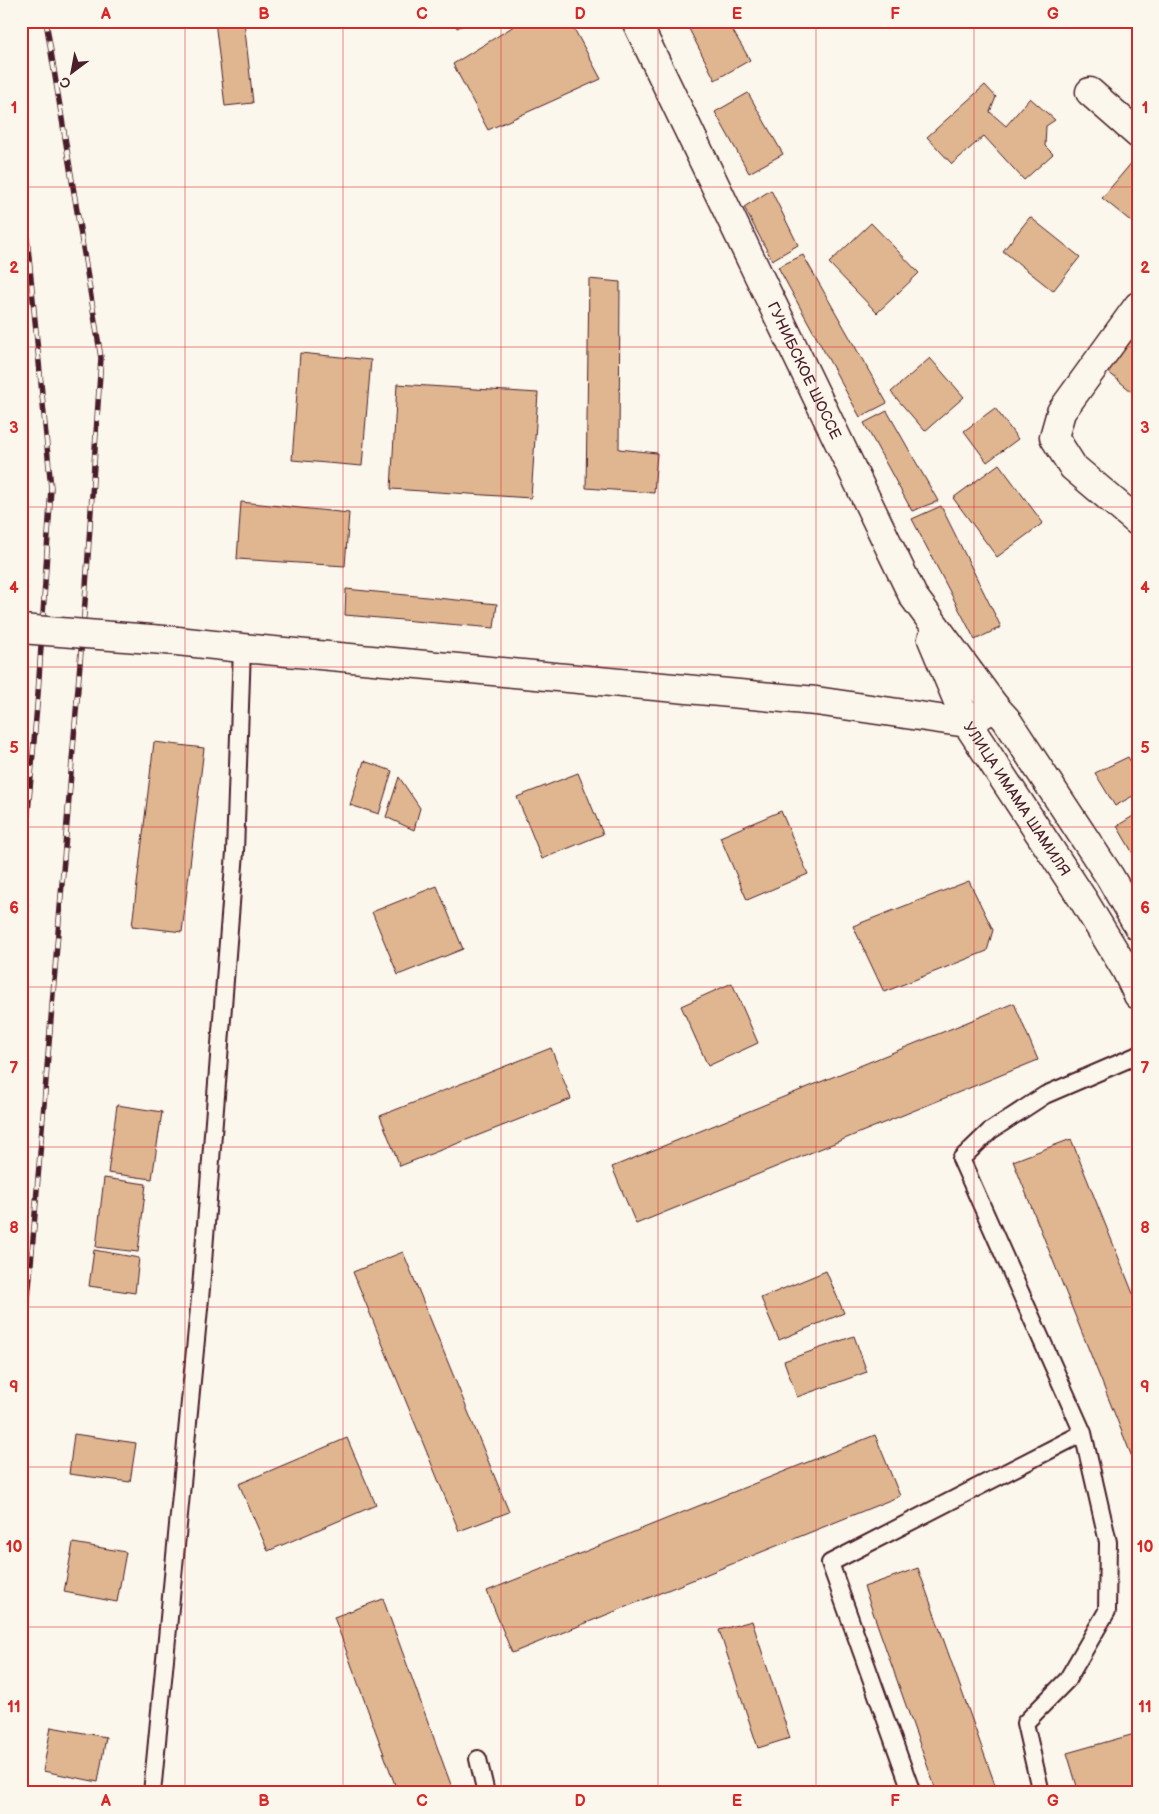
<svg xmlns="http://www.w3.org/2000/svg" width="1159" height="1814" viewBox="0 0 1159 1814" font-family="'Balsamiq Sans',sans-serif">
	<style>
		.building { fill: #dfb68f; stroke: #4a1f2b }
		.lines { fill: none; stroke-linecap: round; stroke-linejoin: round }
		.service-casing { stroke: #4a1f2b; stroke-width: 20 }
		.minor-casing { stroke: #4a1f2b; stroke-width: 31 }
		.secondary-casing { stroke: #4a1f2b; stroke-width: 31 }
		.service { stroke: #fbf7ec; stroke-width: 16 }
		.minor { stroke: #fbf7ec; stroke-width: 28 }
		.secondary { stroke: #fbf7ec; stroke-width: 28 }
		.rail-casing { stroke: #4a1f2b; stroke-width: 5.5 }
		.rail { stroke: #fbf7ec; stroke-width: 4; stroke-dasharray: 11; stroke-linecap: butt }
		.minor-bridge-casing { stroke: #4a1f2b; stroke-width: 31; stroke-linecap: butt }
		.minor-bridge { stroke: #fbf7ec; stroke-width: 28 }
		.grid { fill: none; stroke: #d62828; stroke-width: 1; stroke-opacity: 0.55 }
		.labels { text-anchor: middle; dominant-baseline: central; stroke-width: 4.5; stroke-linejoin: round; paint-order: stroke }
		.street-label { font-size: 15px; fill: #4a1f2b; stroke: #fbf7ec }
		.neatline { fill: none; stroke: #d62828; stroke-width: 2 }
		.grid-label { font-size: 16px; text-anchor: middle; font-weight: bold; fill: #d62828 }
	</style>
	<rect width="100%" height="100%" fill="#fbf7ec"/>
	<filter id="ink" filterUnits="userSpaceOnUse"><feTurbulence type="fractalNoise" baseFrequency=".02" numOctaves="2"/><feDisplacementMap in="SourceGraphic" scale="10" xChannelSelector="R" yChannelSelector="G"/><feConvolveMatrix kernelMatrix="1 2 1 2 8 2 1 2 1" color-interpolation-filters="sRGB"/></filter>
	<g filter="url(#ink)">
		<path class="building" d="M 215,21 L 244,21 L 253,103 L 225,106 Z
			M 453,21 L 472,21 L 457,28 Z
			M 522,21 L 570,21 L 601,79 L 488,130 L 453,64 Z
			M 685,21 L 753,21 L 733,31 L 750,60 L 715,80 Z
			M 985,85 L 996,97 L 990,112 L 1006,126 L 1030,98 L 1055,120 L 1046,126 L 1045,146 L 1053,154 L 1024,180 L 984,136 L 952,164 L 927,137 Z
			M 748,93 L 783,154 L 749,173 L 715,112 Z
			M 1138,155 L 1138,227 L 1102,198 Z
			M 771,190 L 798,245 L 772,260 L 744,207 Z
			M 1030,217 L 1080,257 L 1053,291 L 1003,251 Z
			M 871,223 L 919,273 L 877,313 L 829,263 Z
			M 803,255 L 887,403 L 860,417 L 778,267 Z
			M 589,279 L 620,282 L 619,449 L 657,453 L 654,493 L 586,488 Z
			M 1138,325 L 1138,397 L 1100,365 Z
			M 300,353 L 371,360 L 362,466 L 292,460 Z
			M 930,358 L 964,397 L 925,431 L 891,392 Z
			M 397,384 L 538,393 L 531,498 L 391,489 Z
			M 995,408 L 1018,439 L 987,462 L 964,431 Z
			M 887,411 L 938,501 L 912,511 L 864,423 Z
			M 999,464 L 1043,523 L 997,557 L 953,498 Z
			M 241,502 L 349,513 L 345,566 L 237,559 Z
			M 941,506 L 1001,627 L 975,640 L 912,519 Z
			M 346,589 L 497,604 L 494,628 L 345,615 Z
			M 154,742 L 204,748 L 182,932 L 132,926 Z
			M 1128,757 L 1138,774 L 1138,793 L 1115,806 L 1095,773 Z
			M 364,761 L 392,771 L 379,814 L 350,805 Z
			M 578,773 L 603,834 L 542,859 L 517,797 Z
			M 399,777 L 420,808 L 414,830 L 386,817 Z
			M 781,811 L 808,874 L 747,900 L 720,837 Z
			M 1138,813 L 1138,862 L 1117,826 Z
			M 969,881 L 993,930 L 987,951 L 884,992 L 853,926 Z
			M 437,886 L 463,949 L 398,975 L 372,912 Z
			M 732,983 L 758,1043 L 708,1066 L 681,1006 Z
			M 1014,1003 L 1038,1060 L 636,1224 L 612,1167 Z
			M 551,1048 L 571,1099 L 400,1166 L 380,1116 Z
			M 117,1105 L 162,1112 L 152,1179 L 108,1173 Z
			M 1071,1139 L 1138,1306 L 1138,1472 L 1013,1161 Z
			M 104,1178 L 146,1184 L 138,1252 L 96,1247 Z
			M 94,1250 L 139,1258 L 135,1293 L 89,1286 Z
			M 403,1252 L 509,1512 L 459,1531 L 353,1272 Z
			M 826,1271 L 844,1313 L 779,1340 L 761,1298 Z
			M 854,1336 L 867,1372 L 797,1397 L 784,1361 Z
			M 74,1434 L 136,1443 L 130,1482 L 69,1474 Z
			M 875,1435 L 900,1496 L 512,1653 L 487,1591 Z
			M 347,1438 L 376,1505 L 268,1551 L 239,1484 Z
			M 73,1543 L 126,1552 L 117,1602 L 64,1592 Z
			M 918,1568 L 998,1793 L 937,1793 L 864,1587 Z
			M 383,1599 L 454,1793 L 398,1793 L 334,1617 Z
			M 752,1621 L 790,1738 L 758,1748 L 719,1630 Z
			M 51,1727 L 106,1737 L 98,1782 L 43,1771 Z
			M 1138,1733 L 1138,1793 L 1079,1793 L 1067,1753 Z"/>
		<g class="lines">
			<defs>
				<path id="service" d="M 478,1759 L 486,1793
					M 152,1793 L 201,1288 L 235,852 L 242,648
					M 912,1793 L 830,1563 L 1083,1433
					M 1041,1793 L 1025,1723 L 1067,1680 L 1107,1611 L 1108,1542 L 1083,1433 L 961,1159 L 990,1131 L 1045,1095 L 1138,1055"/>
				<path id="minor" d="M 1090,92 L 1138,134
					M 1138,306 L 1061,412 L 1054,437 L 1073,467 L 1138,522
					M 177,641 L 242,648 L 816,701 L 967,723 L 995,707"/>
				<g id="secondary">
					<path id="s1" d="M 636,21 L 913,596 L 995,707 L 1006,719 L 1110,877 L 1138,926"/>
					<path id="s2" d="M 932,639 L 967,723 L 1084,901 L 1126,970 L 1138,995"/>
				</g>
			</defs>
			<use href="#service" class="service-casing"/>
			<use href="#minor" class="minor-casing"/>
			<use href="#secondary" class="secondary-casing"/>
			<use href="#service" class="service"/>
			<use href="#minor" class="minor"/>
			<use href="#secondary" class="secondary"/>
			<defs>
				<path id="rail" d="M 21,174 L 51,488 L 38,694 L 21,895
					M 21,1386 L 85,602 L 101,358 L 46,21"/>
			</defs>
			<use href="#rail" class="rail-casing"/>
			<use href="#rail" class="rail"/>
			<defs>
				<path id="minor-bridge" d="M 21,629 L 177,641"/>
			</defs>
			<use href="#minor-bridge" class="minor-bridge-casing"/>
			<use href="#minor-bridge" class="minor-bridge"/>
		</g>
	</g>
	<path class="grid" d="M 185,21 L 185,1793M 343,21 L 343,1793M 501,21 L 501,1793M 658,21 L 658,1793M 816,21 L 816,1793M 974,21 L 974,1793M 21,187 L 1138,187M 21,347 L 1138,347M 21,507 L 1138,507M 21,667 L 1138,667M 21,827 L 1138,827M 21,987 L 1138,987M 21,1147 L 1138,1147M 21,1307 L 1138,1307M 21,1467 L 1138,1467M 21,1627 L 1138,1627"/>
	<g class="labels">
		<g class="street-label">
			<text stroke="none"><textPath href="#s1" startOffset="388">ГУНИБСКОЕ ШОССЕ</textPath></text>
			<text stroke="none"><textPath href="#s2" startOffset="182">УЛИЦА ИМАМА ШАМИЛЯ</textPath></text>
		</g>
	</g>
	<rect width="1159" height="1814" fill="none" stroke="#fbf7ec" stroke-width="55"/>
	<g transform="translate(72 72) rotate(212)" stroke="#fbf7ec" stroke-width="4" paint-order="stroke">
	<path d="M0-4L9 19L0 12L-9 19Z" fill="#4a1f2b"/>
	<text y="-8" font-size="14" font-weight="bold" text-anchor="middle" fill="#4a1f2b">С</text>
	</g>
	<rect x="28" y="28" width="1104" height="1758" class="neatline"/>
	<g class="grid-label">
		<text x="106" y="19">A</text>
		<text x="264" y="19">B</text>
		<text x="422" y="19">C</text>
		<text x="580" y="19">D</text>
		<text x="737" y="19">E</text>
		<text x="895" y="19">F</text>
		<text x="1053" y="19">G</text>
		<text x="14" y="113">1</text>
		<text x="1145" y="113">1</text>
		<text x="14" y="273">2</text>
		<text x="1145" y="273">2</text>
		<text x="14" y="433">3</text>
		<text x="1145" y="433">3</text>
		<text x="14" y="593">4</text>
		<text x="1145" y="593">4</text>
		<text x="14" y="753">5</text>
		<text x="1145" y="753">5</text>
		<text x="14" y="913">6</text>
		<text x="1145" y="913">6</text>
		<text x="14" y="1073">7</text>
		<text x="1145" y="1073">7</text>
		<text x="14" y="1233">8</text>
		<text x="1145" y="1233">8</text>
		<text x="14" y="1392">9</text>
		<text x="1145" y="1392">9</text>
		<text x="14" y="1552">10</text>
		<text x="1145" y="1552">10</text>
		<text x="14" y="1712">11</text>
		<text x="1145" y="1712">11</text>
		<text x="106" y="1806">A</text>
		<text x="264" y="1806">B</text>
		<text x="422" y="1806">C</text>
		<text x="580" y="1806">D</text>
		<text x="737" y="1806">E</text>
		<text x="895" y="1806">F</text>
		<text x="1053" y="1806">G</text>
	</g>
</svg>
